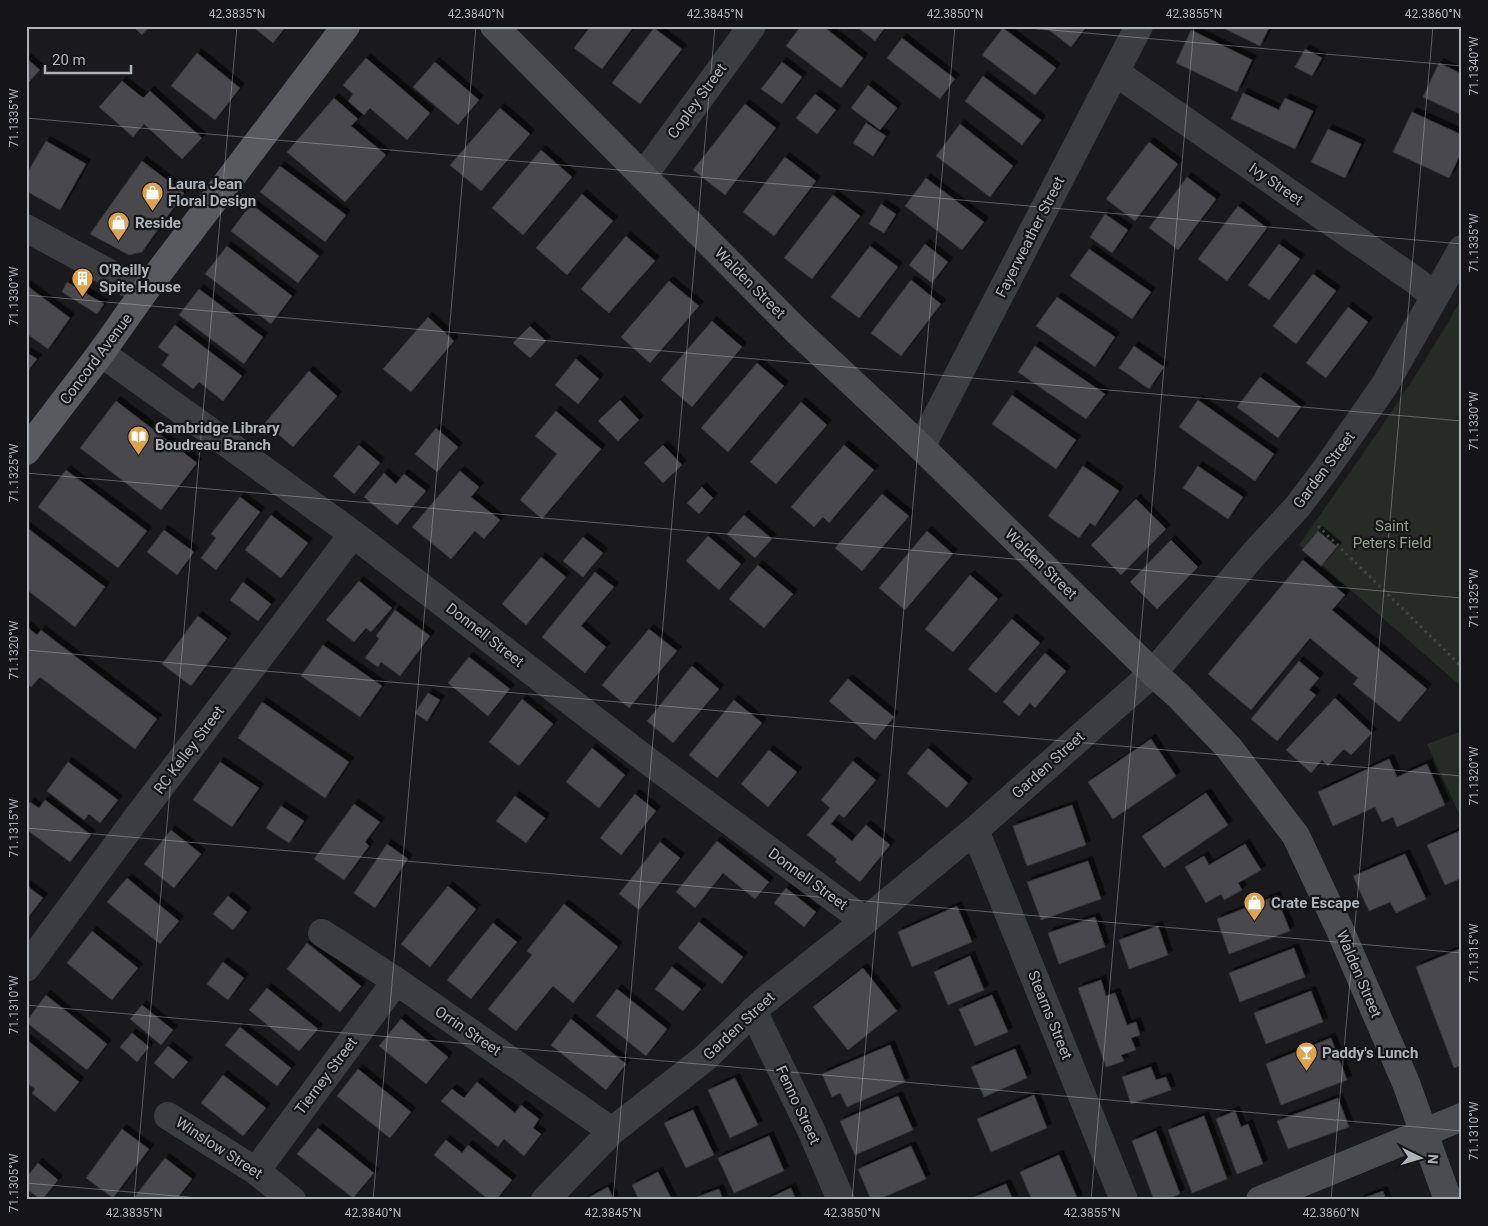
<svg xmlns="http://www.w3.org/2000/svg" width="1488" height="1226" viewBox="0 0 1488 1226" font-family="Roboto,sans-serif">
	<style>
		.green { fill: #242c25 }
		.building { fill: #494a4e; stroke: #343538; filter: url(#shadow) }
		.lines { fill: none; stroke-linecap: round; stroke-linejoin: round }
		.path { stroke: #424447; stroke-width: 3; stroke-dasharray: 2.5 4; stroke-linecap: butt }
		.street { stroke: #3c3d41; stroke-width: 28 }
		.secondary { stroke: #4a4c50; stroke-width: 28 }
		.primary { stroke: #585a5f; stroke-width: 28 }
		.ticks { fill: none; stroke: #aeb3ba; stroke-width: 1; stroke-opacity: 0.45 }
		.labels { text-anchor: middle; dominant-baseline: central; stroke-width: 4.5; stroke-linejoin: round; paint-order: stroke }
		.street-label { font-size: 15px; fill: #aeb3ba; stroke: #151517 }
		.poi-label { font-size: 15px; font-weight: bold; fill: #aeb3ba; stroke: #151517; text-anchor: start }
		.park-label { font-size: 15px; fill: #88a387; stroke: #151517 }
		.neatline { fill: none; stroke: #aeb3ba; stroke-width: 2 }
		.ticks-label { font-size: 12px; text-anchor: middle; fill: #aeb3ba }
	</style>
	<defs>
		<filter id="shadow"><feDropShadow dx="4.5" dy="-4.5" stdDeviation="0" flood-color="#0009"/></filter>
	</defs>
	<rect width="100%" height="100%" fill="#1a1a1c"/>
	<path class="green" d="M 1462,298 L 1462,687 L 1299,545 C 1355,465 1414,384 1462,298 Z
		M 1462,731 L 1462,820 L 1427,744 Z"/>
	<path class="building" d="M 133,26 L 150,26 L 142,35 Z
		M 252,26 L 286,26 L 273,43 Z
		M 591,26 L 634,26 L 602,69 L 574,48 Z
		M 801,26 L 823,26 L 863,58 L 841,88 L 786,46 Z
		M 856,26 L 886,26 L 875,41 Z
		M 1044,26 L 1087,26 L 1071,47 Z
		M 1219,26 L 1270,26 L 1260,46 Z
		M 654,28 L 682,49 L 640,104 L 612,83 Z
		M 1003,28 L 1056,68 L 1035,95 L 982,55 Z
		M 1191,30 L 1252,60 L 1237,92 L 1176,63 Z
		M 902,38 L 955,79 L 940,99 L 887,58 Z
		M 1305,49 L 1322,58 L 1312,76 L 1295,67 Z
		M 197,53 L 240,88 L 215,120 L 171,86 Z
		M 26,58 L 40,70 L 26,85 Z
		M 366,58 L 430,113 L 407,140 L 370,108 L 364,115 L 348,101 L 353,94 L 343,85 Z
		M 435,62 L 479,100 L 458,125 L 413,87 Z
		M 782,62 L 802,77 L 782,104 L 761,89 Z
		M 1439,63 L 1462,74 L 1462,115 L 1423,97 Z
		M 983,76 L 1041,120 L 1022,145 L 965,101 Z
		M 122,81 L 143,98 L 150,91 L 202,138 L 182,159 L 144,124 L 133,137 L 99,107 Z
		M 868,85 L 897,108 L 880,130 L 851,108 Z
		M 1243,93 L 1279,110 L 1285,98 L 1313,111 L 1295,149 L 1231,119 Z
		M 815,94 L 836,110 L 817,134 L 796,118 Z
		M 334,98 L 358,119 L 351,126 L 386,155 L 345,202 L 287,152 Z
		M 745,104 L 776,128 L 725,195 L 693,170 Z
		M 500,108 L 530,134 L 481,191 L 450,165 Z
		M 1412,112 L 1462,135 L 1462,151 L 1449,178 L 1393,152 Z
		M 866,123 L 886,136 L 873,156 L 853,143 Z
		M 960,124 L 1013,166 L 990,197 L 936,156 Z
		M 1328,129 L 1361,144 L 1345,178 L 1311,162 Z
		M 46,141 L 86,164 L 60,210 L 26,191 L 26,175 Z
		M 1149,142 L 1178,164 L 1135,221 L 1106,199 Z
		M 541,150 L 572,177 L 523,235 L 492,208 Z
		M 785,157 L 816,181 L 774,236 L 743,212 Z
		M 142,161 L 184,193 L 142,252 L 129,255 L 90,234 Z
		M 280,166 L 346,215 L 325,242 L 260,192 Z
		M 1187,177 L 1216,199 L 1178,250 L 1149,228 Z
		M 926,178 L 984,222 L 962,250 L 905,206 Z
		M 582,194 L 613,221 L 567,275 L 536,248 Z
		M 833,195 L 860,216 L 812,279 L 784,258 Z
		M 251,204 L 319,256 L 298,283 L 231,231 Z
		M 881,204 L 896,214 L 884,233 L 869,224 Z
		M 1238,206 L 1267,228 L 1227,281 L 1198,259 Z
		M 1105,214 L 1128,230 L 1112,253 L 1090,237 Z
		M 626,236 L 655,261 L 609,313 L 581,289 Z
		M 925,244 L 948,262 L 932,283 L 909,265 Z
		M 1279,244 L 1300,259 L 1269,300 L 1248,285 Z
		M 227,246 L 292,296 L 271,324 L 205,274 Z
		M 870,246 L 898,267 L 859,318 L 831,297 Z
		M 1089,249 L 1151,292 L 1132,319 L 1070,276 Z
		M 1313,274 L 1336,291 L 1296,344 L 1273,326 Z
		M 911,280 L 941,304 L 901,356 L 871,333 Z
		M 669,281 L 699,306 L 650,363 L 621,337 Z
		M 67,282 L 104,304 L 97,314 L 62,292 Z
		M 26,285 L 70,318 L 48,349 L 26,333 Z
		M 199,289 L 263,337 L 244,364 L 179,315 Z
		M 1057,297 L 1115,337 L 1095,367 L 1036,326 Z
		M 1348,307 L 1368,322 L 1326,378 L 1306,363 Z
		M 428,317 L 454,341 L 411,392 L 383,369 Z
		M 712,321 L 742,347 L 692,407 L 661,380 Z
		M 175,325 L 242,376 L 223,401 L 199,382 L 193,389 L 162,365 L 169,355 L 158,347 Z
		M 530,326 L 546,341 L 530,358 L 513,343 Z
		M 1035,346 L 1105,394 L 1086,419 L 1018,372 Z
		M 1134,346 L 1164,367 L 1149,389 L 1119,368 Z
		M 26,352 L 37,359 L 26,373 Z
		M 576,359 L 599,379 L 578,404 L 555,385 Z
		M 757,363 L 784,386 L 728,452 L 701,428 Z
		M 309,371 L 337,396 L 293,447 L 265,423 Z
		M 1260,377 L 1301,407 L 1278,438 L 1237,407 Z
		M 1012,395 L 1076,440 L 1056,469 L 992,424 Z
		M 620,400 L 639,420 L 618,441 L 598,421 Z
		M 1198,400 L 1274,454 L 1255,481 L 1179,427 Z
		M 116,401 L 197,463 L 161,510 L 80,448 Z
		M 801,402 L 827,425 L 776,484 L 750,462 Z
		M 556,411 L 601,449 L 542,519 L 520,500 L 557,454 L 535,436 Z
		M 436,428 L 458,447 L 437,472 L 415,454 Z
		M 359,445 L 380,463 L 354,494 L 333,476 Z
		M 663,445 L 682,465 L 663,483 L 644,463 Z
		M 844,445 L 874,470 L 829,523 L 823,517 L 814,527 L 791,507 Z
		M 1083,466 L 1119,491 L 1095,526 L 1090,523 L 1079,538 L 1048,516 Z
		M 1198,466 L 1243,497 L 1228,519 L 1183,488 Z
		M 66,470 L 147,531 L 118,568 L 38,507 Z
		M 460,471 L 479,487 L 471,497 L 500,520 L 484,539 L 475,531 L 451,559 L 412,527 Z
		M 384,473 L 396,484 L 404,474 L 426,491 L 397,525 L 364,497 Z
		M 702,487 L 713,498 L 699,514 L 687,503 Z
		M 882,494 L 909,516 L 862,571 L 835,548 Z
		M 240,497 L 260,512 L 216,570 L 201,558 L 216,538 L 211,534 Z
		M 1136,499 L 1166,529 L 1121,575 L 1091,545 Z
		M 271,515 L 308,543 L 281,578 L 245,550 Z
		M 744,515 L 772,539 L 755,558 L 727,534 Z
		M 26,527 L 105,587 L 75,627 L 26,589 Z
		M 164,530 L 194,552 L 177,575 L 147,552 Z
		M 927,531 L 953,554 L 905,610 L 879,588 Z
		M 1318,531 L 1337,547 L 1321,566 L 1302,550 Z
		M 708,536 L 741,564 L 719,590 L 686,561 Z
		M 583,537 L 603,553 L 583,577 L 563,561 Z
		M 1171,540 L 1198,567 L 1157,609 L 1130,582 Z
		M 541,557 L 566,577 L 526,625 L 502,604 Z
		M 1303,560 L 1345,595 L 1332,610 L 1427,689 L 1399,722 L 1353,684 L 1358,678 L 1310,638 L 1251,710 L 1208,674 Z
		M 758,565 L 793,594 L 764,628 L 729,599 Z
		M 595,572 L 614,587 L 581,626 L 606,647 L 585,673 L 542,637 Z
		M 970,575 L 998,599 L 953,652 L 925,629 Z
		M 359,581 L 392,608 L 371,632 L 366,628 L 354,642 L 326,620 Z
		M 243,582 L 271,604 L 258,621 L 230,600 Z
		M 395,610 L 430,636 L 400,676 L 381,662 L 378,667 L 365,658 L 379,639 L 376,636 Z
		M 198,616 L 227,638 L 191,686 L 162,664 Z
		M 1012,619 L 1040,643 L 996,693 L 968,669 Z
		M 26,626 L 37,635 L 41,630 L 157,719 L 135,749 L 40,677 L 31,687 L 26,683 Z
		M 649,629 L 677,651 L 629,708 L 602,685 Z
		M 323,645 L 382,686 L 360,717 L 301,676 Z
		M 1045,653 L 1066,671 L 1035,708 L 1030,703 L 1019,716 L 1003,702 Z
		M 469,657 L 510,689 L 488,716 L 448,683 Z
		M 1299,661 L 1319,678 L 1309,690 L 1316,695 L 1277,741 L 1251,719 Z
		M 692,666 L 719,689 L 673,743 L 647,721 Z
		M 848,679 L 894,717 L 875,740 L 829,701 Z
		M 428,693 L 440,700 L 427,721 L 415,713 Z
		M 1335,698 L 1372,733 L 1351,755 L 1344,749 L 1328,766 L 1322,760 L 1311,773 L 1286,750 Z
		M 522,699 L 553,724 L 519,766 L 489,742 Z
		M 734,700 L 762,723 L 717,778 L 689,755 Z
		M 262,702 L 349,762 L 325,798 L 238,738 Z
		M 1151,739 L 1176,776 L 1113,819 L 1088,782 Z
		M 592,748 L 625,775 L 599,808 L 566,782 Z
		M 928,748 L 968,783 L 947,808 L 907,773 Z
		M 769,750 L 797,772 L 768,807 L 741,784 Z
		M 1389,759 L 1397,777 L 1427,764 L 1445,805 L 1397,827 L 1393,817 L 1382,822 L 1375,807 L 1333,826 L 1318,792 Z
		M 853,761 L 876,780 L 844,818 L 839,814 L 831,824 L 852,841 L 866,825 L 890,845 L 860,882 L 835,862 L 837,859 L 807,835 L 830,808 L 821,800 Z
		M 68,762 L 118,800 L 100,823 L 89,814 L 84,820 L 47,791 Z
		M 220,762 L 259,788 L 232,827 L 193,800 Z
		M 1206,793 L 1228,825 L 1164,868 L 1142,836 Z
		M 635,794 L 656,811 L 621,855 L 600,838 Z
		M 515,796 L 545,818 L 526,843 L 496,821 Z
		M 45,800 L 91,835 L 70,862 L 26,829 L 26,807 L 30,802 L 39,808 Z
		M 354,804 L 380,822 L 365,842 L 369,846 L 344,880 L 314,859 Z
		M 1072,805 L 1086,845 L 1027,866 L 1013,826 Z
		M 281,806 L 304,821 L 289,843 L 266,828 Z
		M 171,830 L 201,854 L 174,888 L 144,864 Z
		M 1462,830 L 1462,878 L 1445,885 L 1427,845 Z
		M 717,841 L 769,882 L 755,899 L 723,873 L 695,908 L 676,892 Z
		M 660,842 L 680,858 L 639,910 L 619,894 Z
		M 387,844 L 408,859 L 375,908 L 354,893 Z
		M 1245,844 L 1261,870 L 1238,883 L 1242,890 L 1224,900 L 1221,894 L 1206,903 L 1185,867 L 1204,856 L 1209,865 Z
		M 1405,854 L 1426,899 L 1396,913 L 1390,902 L 1369,911 L 1353,876 Z
		M 1088,861 L 1101,899 L 1041,920 L 1027,882 Z
		M 127,878 L 179,921 L 160,944 L 107,902 Z
		M 26,885 L 43,898 L 26,920 Z
		M 448,886 L 476,909 L 430,967 L 401,944 Z
		M 786,888 L 816,912 L 804,927 L 774,903 Z
		M 228,896 L 247,912 L 233,930 L 213,914 Z
		M 1276,896 L 1290,931 L 1229,954 L 1217,919 Z
		M 564,904 L 618,947 L 573,1003 L 553,986 L 516,1031 L 488,1009 L 532,955 L 527,951 Z
		M 957,906 L 972,942 L 912,967 L 898,932 Z
		M 1095,917 L 1105,947 L 1059,964 L 1048,933 Z
		M 699,922 L 743,957 L 722,984 L 678,948 Z
		M 493,923 L 517,942 L 471,999 L 447,980 Z
		M 1158,926 L 1168,955 L 1129,969 L 1119,940 Z
		M 92,931 L 138,968 L 112,1000 L 67,963 Z
		M 307,943 L 361,986 L 340,1012 L 287,969 Z
		M 1294,948 L 1305,977 L 1240,1002 L 1229,973 Z
		M 1462,948 L 1462,1065 L 1454,1068 L 1416,967 Z
		M 970,956 L 984,990 L 948,1005 L 934,972 Z
		M 223,962 L 244,978 L 228,1000 L 207,984 Z
		M 672,967 L 701,989 L 683,1011 L 655,989 Z
		M 863,968 L 897,1011 L 848,1050 L 813,1007 Z
		M 1101,980 L 1106,996 L 1115,993 L 1127,1025 L 1136,1022 L 1140,1035 L 1131,1038 L 1136,1050 L 1121,1055 L 1124,1061 L 1106,1067 L 1078,988 Z
		M 267,988 L 318,1029 L 299,1051 L 249,1010 Z
		M 617,989 L 667,1029 L 646,1056 L 596,1016 Z
		M 1311,991 L 1323,1022 L 1266,1044 L 1254,1013 Z
		M 46,995 L 107,1044 L 87,1070 L 26,1022 Z
		M 992,995 L 1008,1032 L 975,1046 L 959,1009 Z
		M 142,1005 L 173,1030 L 161,1045 L 130,1019 Z
		M 401,1019 L 448,1057 L 426,1084 L 379,1046 Z
		M 571,1019 L 626,1064 L 606,1090 L 551,1045 Z
		M 240,1027 L 291,1068 L 277,1086 L 225,1045 Z
		M 132,1033 L 149,1047 L 137,1062 L 120,1047 Z
		M 1331,1038 L 1347,1080 L 1281,1105 L 1266,1064 Z
		M 26,1039 L 79,1082 L 55,1112 L 32,1093 L 35,1089 L 26,1082 Z
		M 890,1045 L 905,1082 L 847,1107 L 840,1093 L 832,1097 L 822,1074 Z
		M 168,1046 L 188,1062 L 173,1079 L 154,1063 Z
		M 1015,1049 L 1027,1078 L 984,1097 L 971,1067 Z
		M 1151,1067 L 1156,1080 L 1166,1077 L 1171,1090 L 1131,1104 L 1122,1077 Z
		M 358,1069 L 411,1112 L 390,1138 L 337,1096 Z
		M 223,1075 L 266,1108 L 243,1136 L 201,1103 Z
		M 735,1078 L 758,1125 L 730,1138 L 708,1090 Z
		M 477,1082 L 515,1113 L 521,1105 L 539,1119 L 533,1128 L 541,1134 L 524,1156 L 504,1139 L 498,1147 L 441,1101 L 452,1089 L 464,1098 Z
		M 1034,1095 L 1047,1128 L 991,1152 L 977,1119 Z
		M 898,1096 L 913,1130 L 855,1155 L 840,1121 Z
		M 1338,1098 L 1349,1127 L 1288,1149 L 1277,1121 Z
		M 693,1110 L 714,1155 L 686,1168 L 664,1123 Z
		M 1235,1111 L 1241,1127 L 1248,1124 L 1263,1164 L 1237,1174 L 1216,1119 Z
		M 1204,1116 L 1227,1179 L 1192,1193 L 1168,1130 Z
		M 318,1128 L 374,1173 L 353,1198 L 297,1154 Z
		M 122,1129 L 149,1149 L 113,1198 L 86,1178 Z
		M 1156,1131 L 1180,1194 L 1165,1200 L 1154,1200 L 1132,1141 Z
		M 769,1136 L 784,1171 L 734,1193 L 718,1158 Z
		M 446,1140 L 462,1153 L 468,1145 L 512,1180 L 496,1200 L 489,1200 L 434,1155 Z
		M 911,1146 L 926,1179 L 877,1200 L 871,1200 L 858,1169 Z
		M 1059,1155 L 1078,1200 L 1032,1200 L 1020,1172 Z
		M 165,1158 L 192,1179 L 176,1200 L 132,1200 Z
		M 38,1163 L 58,1180 L 42,1200 L 26,1189 L 26,1178 Z
		M 658,1172 L 672,1200 L 639,1200 L 632,1185 Z
		M 1006,1184 L 1013,1200 L 973,1200 L 972,1198 Z
		M 608,1187 L 614,1200 L 584,1200 Z
		M 791,1188 L 796,1200 L 765,1200 Z
		M 719,1189 L 723,1200 L 698,1200 L 697,1197 Z
		M 1383,1191 L 1386,1200 L 1359,1200 Z"/>
	<g class="lines">
		<path class="path" d="M 1318,526 L 1462,667"/>
		<path class="street" d="M 1115,72 L 1416,281 L 1435,297
			M 643,176 L 752,26
			M 26,228 L 144,292
			M 101,353 L 353,534 L 648,761 L 865,921
			M 921,447 L 1139,26
			M 975,830 L 1124,1200
			M 322,933 L 396,981 L 612,1131
			M 26,968 L 136,819 L 353,534
			M 753,1011 L 811,1130 L 841,1200
			M 168,1116 L 256,1171 L 292,1200
			M 256,1171 L 396,981
			M 545,1200 L 612,1131 L 705,1058 L 763,1002 L 865,921 L 975,830 L 1153,673 L 1253,555 L 1298,506 L 1326,469 L 1384,386 L 1462,249"/>
		<path class="secondary" d="M 494,26 L 797,331 L 921,447 L 1153,673 L 1179,696 L 1229,748 L 1296,836 L 1340,930 L 1406,1083 L 1448,1200
			M 1260,1200 L 1462,1117"/>
		<path class="primary" d="M 26,451 L 101,353 L 144,292 L 346,26"/>
	</g>
	<path class="ticks" d="M 1006,26 L 1462,66M 26,118 L 1462,244M 26,295 L 1462,421M 26,473 L 1462,598M 26,650 L 1462,776M 26,828 L 1462,953M 26,1005 L 1462,1131M 26,1183 L 222,1200M 134,1200 L 237,26M 373,1200 L 476,26M 613,1200 L 715,26M 852,1200 L 955,26M 1091,1200 L 1194,26M 1331,1200 L 1433,26"/>
	<defs>
		<symbol id="shop-pin" viewBox="-11 -11 22 30"><path d="M0 17L-7.5 6A9.5 9.5 0 1 1 7.5 6Z" fill="#dfa34f" stroke="#151517"/><path d="M-5-2.5h2.3a2.7 3.5 0 0 1 5.4 0H5L5.5 6h-11ZM-1.5-2.5h3a1.5 2.3 0 0 0-3 0Z" fill="#fff"/></symbol>
		<symbol id="building-pin" viewBox="-11 -11 22 30"><path d="M0 17L-7.5 6A9.5 9.5 0 1 1 7.5 6Z" fill="#dfa34f" stroke="#151517"/><path d="M-4-6H4V6H1V3H-1V6H-4ZM-2.5-4.3h1.7v1.8h-1.7ZM.8-4.3h1.7v1.8H.8ZM-2.5-1h1.7V.8h-1.7ZM.8-1h1.7V.8H.8Z" fill="#fff"/></symbol>
		<symbol id="library-pin" viewBox="-11 -11 22 30"><path d="M0 17L-7.5 6A9.5 9.5 0 1 1 7.5 6Z" fill="#dfa34f" stroke="#151517"/><path d="M-6-4Q-3-5.5-.7-3.5V5Q-3 3-6 4ZM6-4Q3-5.5 .7-3.5V5Q3 3 6 4Z" fill="#fff"/></symbol>
		<symbol id="bar-pin" viewBox="-11 -11 22 30"><path d="M0 17L-7.5 6A9.5 9.5 0 1 1 7.5 6Z" fill="#dfa34f" stroke="#151517"/><path d="M-6-5H6L.8 .8V4.5H3.5V6h-7V4.5H-.8V.8Z" fill="#fff"/></symbol>
	</defs>
	<g fill-rule="evenodd">
		<use href="#shop-pin" x="140" y="180" width="25" height="34"/>
		<use href="#shop-pin" x="106" y="210" width="25" height="34"/>
		<use href="#building-pin" x="70" y="266" width="25" height="34"/>
		<use href="#library-pin" x="126" y="424" width="25" height="34"/>
		<use href="#shop-pin" x="1242" y="890" width="25" height="34"/>
		<use href="#bar-pin" x="1294" y="1040" width="25" height="34"/>
	</g>
	<g class="labels">
		<g class="street-label">
			<text transform="translate(697 101) rotate(-54)">Copley Street</text>
			<text transform="translate(1276 184) rotate(35)">Ivy Street</text>
			<text transform="translate(1030 237) rotate(-63)">Fayerweather Street</text>
			<text transform="translate(750 283) rotate(45)">Walden Street</text>
			<text transform="translate(96 359) rotate(-53)">Concord Avenue</text>
			<text transform="translate(1324 470) rotate(-53)">Garden Street</text>
			<text transform="translate(1041 564) rotate(44)">Walden Street</text>
			<text transform="translate(485 635) rotate(38)">Donnell Street</text>
			<text transform="translate(189 750) rotate(-53)">RC Kelley Street</text>
			<text transform="translate(1048 765) rotate(-42)">Garden Street</text>
			<text transform="translate(808 879) rotate(36)">Donnell Street</text>
			<text transform="translate(1359 974) rotate(67)">Walden Street</text>
			<text transform="translate(1050 1015) rotate(68)">Stearns Street</text>
			<text transform="translate(739 1026) rotate(-43)">Garden Street</text>
			<text transform="translate(468 1031) rotate(34)">Orrin Street</text>
			<text transform="translate(326 1076) rotate(-53)">Tierney Street</text>
			<text transform="translate(798 1105) rotate(65)">Fenno Street</text>
			<text transform="translate(219 1148) rotate(33)">Winslow Street</text>
		</g>
		<g class="poi-label">
			<text x="168" y="184">Laura Jean<tspan x="168" dy="17">Floral Design</tspan></text>
			<text x="135" y="223">Reside</text>
			<text x="99" y="270">O'Reilly<tspan x="99" dy="17">Spite House</tspan></text>
			<text x="155" y="428">Cambridge Library<tspan x="155" dy="17">Boudreau Branch</tspan></text>
			<text x="1271" y="903">Crate Escape</text>
			<text x="1322" y="1053">Paddy's Lunch</text>
		</g>
		<g class="park-label">
			<text x="1392" y="526">Saint<tspan x="1392" dy="17">Peters Field</tspan></text>
		</g>
	</g>
	<rect width="1488" height="1226" fill="none" stroke="#151517" stroke-width="55"/>
	<g transform="translate(1420 1158) rotate(95)" stroke="#151517" stroke-width="4" paint-order="stroke">
	<path d="M0-4L9 19L0 12L-9 19Z" fill="#aeb3ba"/>
	<text y="-8" font-size="14" font-weight="bold" text-anchor="middle" fill="#aeb3ba">N</text>
	</g>
	<path d="M45 65v8h86v-8" fill="none" stroke="#aeb3ba" stroke-width="2.5"/>
	<text x="52" y="65" font-size="15" fill="#aeb3ba" stroke="#151517" stroke-width="4" paint-order="stroke">20 m</text>
	<rect x="28" y="28" width="1432" height="1170" class="neatline"/>
	<g class="ticks-label">
		<text x="237" y="18">42.3835°N</text>
		<text x="476" y="18">42.3840°N</text>
		<text x="715" y="18">42.3845°N</text>
		<text x="955" y="18">42.3850°N</text>
		<text x="1194" y="18">42.3855°N</text>
		<text x="1433" y="18">42.3860°N</text>
		<text transform="translate(1474 66) rotate(-90)" y="4">71.1340°W</text>
		<text transform="translate(14 118) rotate(-90)" y="4">71.1335°W</text>
		<text transform="translate(1474 243) rotate(-90)" y="4">71.1335°W</text>
		<text transform="translate(14 296) rotate(-90)" y="4">71.1330°W</text>
		<text transform="translate(1474 421) rotate(-90)" y="4">71.1330°W</text>
		<text transform="translate(14 473) rotate(-90)" y="4">71.1325°W</text>
		<text transform="translate(1474 598) rotate(-90)" y="4">71.1325°W</text>
		<text transform="translate(14 650) rotate(-90)" y="4">71.1320°W</text>
		<text transform="translate(1474 776) rotate(-90)" y="4">71.1320°W</text>
		<text transform="translate(14 828) rotate(-90)" y="4">71.1315°W</text>
		<text transform="translate(1474 953) rotate(-90)" y="4">71.1315°W</text>
		<text transform="translate(14 1005) rotate(-90)" y="4">71.1310°W</text>
		<text transform="translate(1474 1131) rotate(-90)" y="4">71.1310°W</text>
		<text transform="translate(14 1183) rotate(-90)" y="4">71.1305°W</text>
		<text x="134" y="1217">42.3835°N</text>
		<text x="373" y="1217">42.3840°N</text>
		<text x="613" y="1217">42.3845°N</text>
		<text x="852" y="1217">42.3850°N</text>
		<text x="1092" y="1217">42.3855°N</text>
		<text x="1331" y="1217">42.3860°N</text>
	</g>
</svg>
